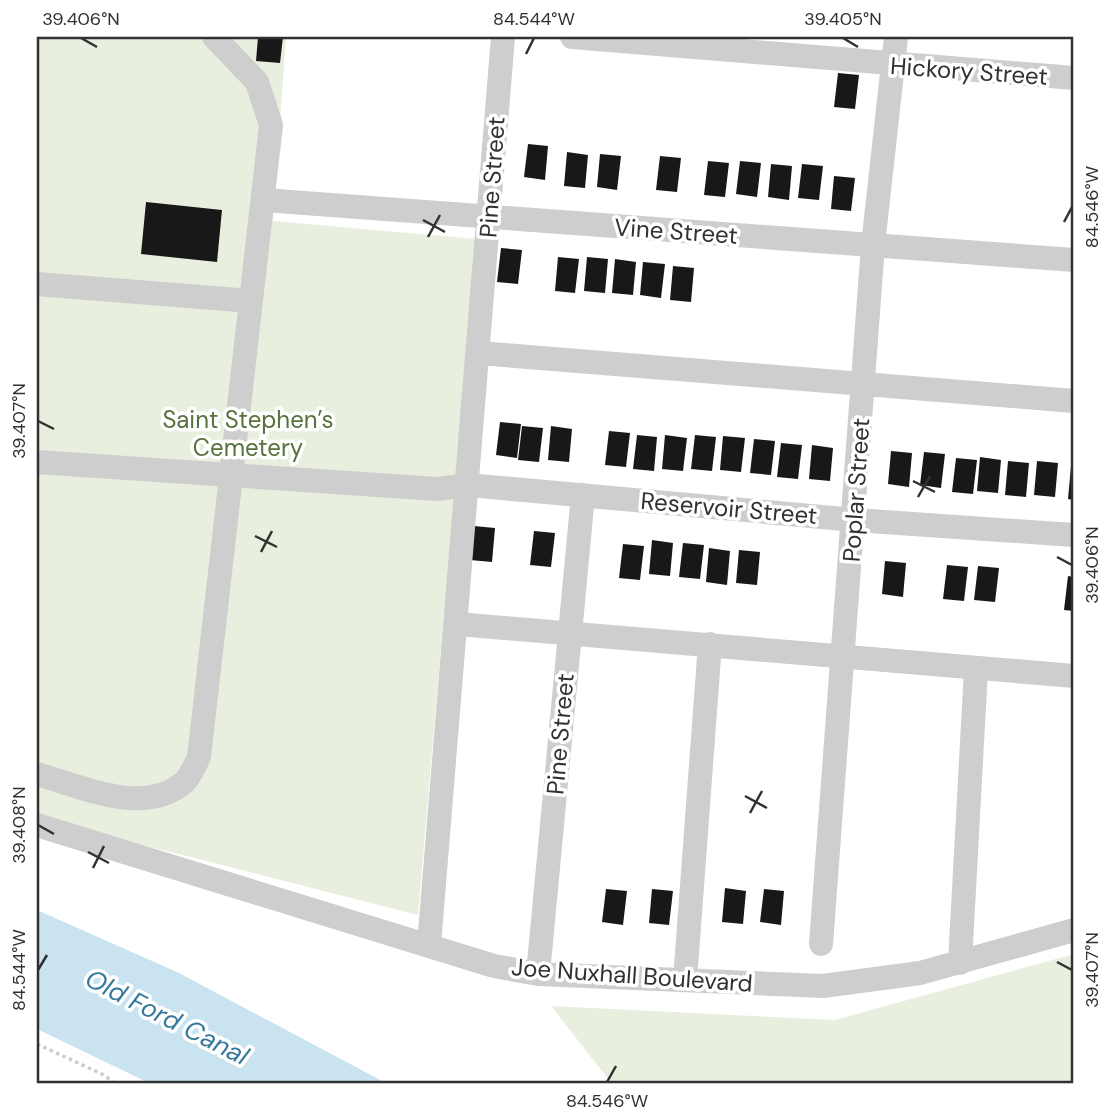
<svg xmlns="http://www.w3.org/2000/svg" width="1111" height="1120" viewBox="0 0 1111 1120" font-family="'DM Sans',sans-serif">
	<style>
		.green { fill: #e8efdf }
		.water { fill: #cae3f0 }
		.building { fill: #181818 }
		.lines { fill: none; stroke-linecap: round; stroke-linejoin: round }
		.path { stroke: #cecece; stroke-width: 3.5; stroke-dasharray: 3.5 3.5; stroke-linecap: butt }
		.minor { stroke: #cecece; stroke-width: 24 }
		.ticks { fill: none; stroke: #313131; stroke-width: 2.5 }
		.labels { text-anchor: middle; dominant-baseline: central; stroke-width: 7; stroke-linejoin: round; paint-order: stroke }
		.street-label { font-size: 24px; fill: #313131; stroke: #fff }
		.park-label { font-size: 24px; fill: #56723a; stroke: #fff }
		.water-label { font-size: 26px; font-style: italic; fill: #37799c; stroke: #fff }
		.neatline { fill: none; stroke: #313131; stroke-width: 2.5 }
		.ticks-label { font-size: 18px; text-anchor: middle; fill: #313131 }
	</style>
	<rect width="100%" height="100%" fill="#fff"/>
	<path class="green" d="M 37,37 L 286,37 L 273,221 L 476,239 L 418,915 L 37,818 Z
		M 1074,954 L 1074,1083 L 616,1083 L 609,1080 L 551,1006 L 835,1020 Z"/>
	<path class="water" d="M 37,910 L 177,972 L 386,1083 L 149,1083 L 37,1029 Z"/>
	<path class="building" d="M 258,37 L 283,37 L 280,63 L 256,61 Z
		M 838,73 L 859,75 L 855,109 L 834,107 Z
		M 528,144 L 548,146 L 545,180 L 524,177 Z
		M 567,152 L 588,155 L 585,188 L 564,186 Z
		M 600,154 L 621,156 L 617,190 L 597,187 Z
		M 660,156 L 681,158 L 677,192 L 656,190 Z
		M 708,161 L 729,163 L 725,197 L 704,195 Z
		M 740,161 L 761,163 L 757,197 L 736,194 Z
		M 771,164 L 792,166 L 789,200 L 768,197 Z
		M 802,164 L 823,166 L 819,200 L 798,198 Z
		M 834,176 L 855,178 L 851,211 L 831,209 Z
		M 146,202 L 222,210 L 217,262 L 141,254 Z
		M 501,248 L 522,250 L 518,284 L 497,282 Z
		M 558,257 L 579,259 L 575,293 L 555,291 Z
		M 587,257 L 608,259 L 605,293 L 584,291 Z
		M 615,259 L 636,262 L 633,295 L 612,293 Z
		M 643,262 L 665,264 L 661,298 L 640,295 Z
		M 673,266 L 694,268 L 691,302 L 670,300 Z
		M 500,422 L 521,424 L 517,458 L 496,455 Z
		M 522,426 L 543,428 L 539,462 L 518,460 Z
		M 551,426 L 572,429 L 569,462 L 548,460 Z
		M 609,431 L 630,433 L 626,467 L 605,465 Z
		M 637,435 L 657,437 L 654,471 L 633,469 Z
		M 665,435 L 687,438 L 683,471 L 662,469 Z
		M 695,435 L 716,437 L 712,471 L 691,469 Z
		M 723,436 L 745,438 L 741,472 L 720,470 Z
		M 754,439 L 775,441 L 771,475 L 750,473 Z
		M 781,443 L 802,445 L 798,479 L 777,477 Z
		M 812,445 L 833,448 L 830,481 L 809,479 Z
		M 891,451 L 912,453 L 909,487 L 888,484 Z
		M 924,452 L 945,454 L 941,488 L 920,485 Z
		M 980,457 L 1001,460 L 998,493 L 977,491 Z
		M 956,458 L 977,460 L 973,494 L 952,492 Z
		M 1008,461 L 1029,463 L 1026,497 L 1005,495 Z
		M 1037,461 L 1058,463 L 1055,497 L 1034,495 Z
		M 1071,466 L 1074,466 L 1074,500 L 1068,499 Z
		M 474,526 L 495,528 L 492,562 L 470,560 Z
		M 534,531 L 555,533 L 551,567 L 530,565 Z
		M 652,540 L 673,543 L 670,576 L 649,574 Z
		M 683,543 L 704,545 L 700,579 L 679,577 Z
		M 623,544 L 644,546 L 640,580 L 619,578 Z
		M 709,548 L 730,551 L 727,585 L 706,582 Z
		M 739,550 L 760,552 L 757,585 L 736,583 Z
		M 885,561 L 906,563 L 903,597 L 882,594 Z
		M 947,565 L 968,567 L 964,601 L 943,599 Z
		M 978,566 L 999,568 L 995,602 L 974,600 Z
		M 1068,576 L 1074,577 L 1074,611 L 1064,610 Z
		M 725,888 L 746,891 L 743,924 L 722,922 Z
		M 606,889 L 627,891 L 623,925 L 602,922 Z
		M 652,889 L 673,891 L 669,925 L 649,923 Z
		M 764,889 L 784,891 L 781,925 L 760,922 Z"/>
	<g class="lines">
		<path class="path" d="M 37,1044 L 104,1075 L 114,1083"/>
		<path class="minor" d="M 572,37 L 1074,78
			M 277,201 L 1074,260
			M 37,284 L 251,301
			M 479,353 L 1074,401
			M 37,462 L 437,489 L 468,485 L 855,520 L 1074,535
			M 457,624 L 1074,676
			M 37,774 C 80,786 141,816 182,784 C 189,779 195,765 199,757 L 271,125 L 257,82 L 214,37
			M 37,825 L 494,966 L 538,974 L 823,986 L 920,973 L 1074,930
			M 821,944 L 873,245 L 896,37
			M 429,945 L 503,37
			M 960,963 L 976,669
			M 538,974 L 583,495
			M 685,980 L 710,644"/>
	</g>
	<path class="ticks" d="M 81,38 L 97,47M 843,38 L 858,47M 526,54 L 534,38M 423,220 L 445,232M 1064,222 L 1072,207M 428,237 L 440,215M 38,421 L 54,429M 913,481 L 935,492M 918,497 L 930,476M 255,536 L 277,547M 261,552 L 272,531M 1057,557 L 1072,565M 745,796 L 767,808M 750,813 L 762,791M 38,825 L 54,834M 88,852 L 109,863M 93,868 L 104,846M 1057,962 L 1072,970M 38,970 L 47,955M 607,1082 L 616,1066"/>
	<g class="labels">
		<g class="street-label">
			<text transform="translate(969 71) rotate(4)">Hickory Street</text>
			<text transform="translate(492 177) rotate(-86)">Pine Street</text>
			<text transform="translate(676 231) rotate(4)">Vine Street</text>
			<text transform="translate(856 490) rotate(-86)">Poplar Street</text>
			<text transform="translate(729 508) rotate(5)">Reservoir Street</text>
			<text transform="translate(560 734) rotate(-85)">Pine Street</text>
			<text transform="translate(632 975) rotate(4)">Joe Nuxhall Boulevard</text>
		</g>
		<g class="park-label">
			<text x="248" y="419">Saint Stephen’s<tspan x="248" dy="28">Cemetery</tspan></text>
		</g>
		<g class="water-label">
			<text transform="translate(167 1017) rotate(27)">Old Ford Canal</text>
		</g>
	</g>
	<rect width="1111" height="1120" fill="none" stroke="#ffffff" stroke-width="77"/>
	<rect x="38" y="38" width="1034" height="1044" class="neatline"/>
	<g class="ticks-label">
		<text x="81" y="25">39.406°N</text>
		<text x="534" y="25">84.544°W</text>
		<text x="843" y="25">39.405°N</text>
		<text transform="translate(1092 207) rotate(-90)" y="6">84.546°W</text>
		<text transform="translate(19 421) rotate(-90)" y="6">39.407°N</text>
		<text transform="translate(1092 565) rotate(-90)" y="6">39.406°N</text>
		<text transform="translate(19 825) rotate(-90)" y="6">39.408°N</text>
		<text transform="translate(19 970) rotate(-90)" y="6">84.544°W</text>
		<text transform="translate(1092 970) rotate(-90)" y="6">39.407°N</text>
		<text x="607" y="1107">84.546°W</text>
	</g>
</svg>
